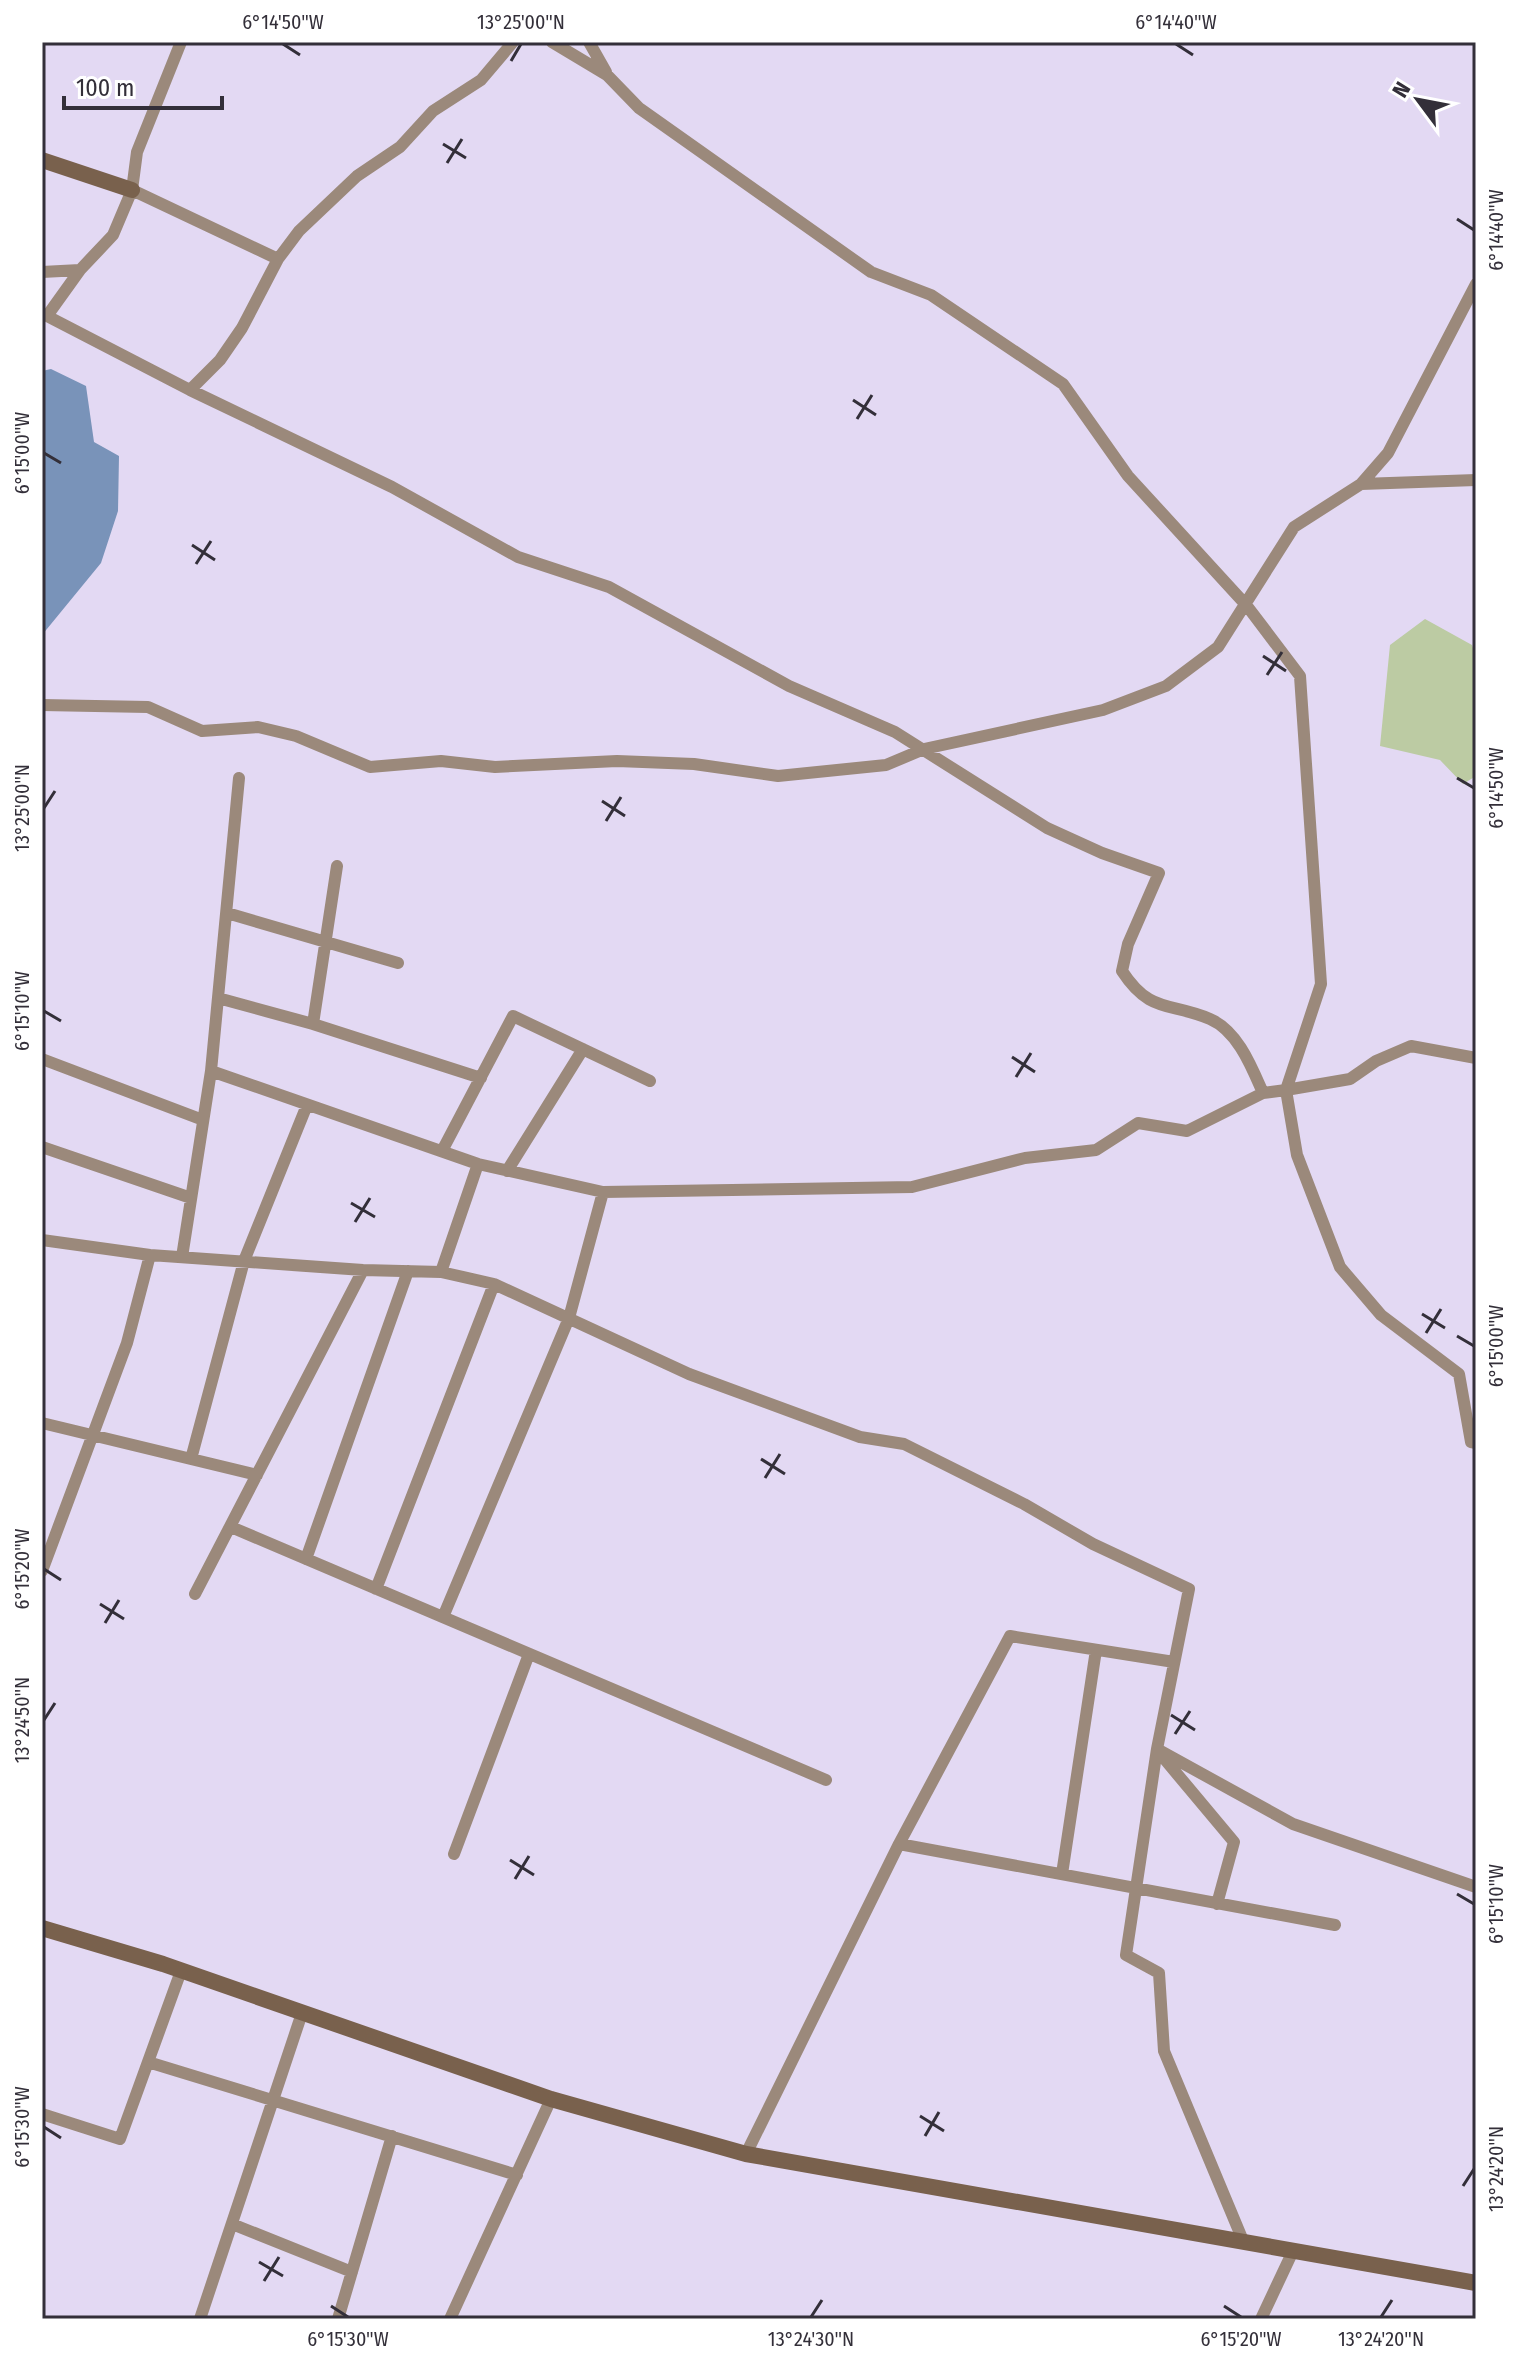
<svg xmlns="http://www.w3.org/2000/svg" width="1518" height="2361" viewBox="0 0 1518 2361" font-family="'Fira Sans Condensed',sans-serif">
	<style>
		.green { fill: #bccba3 }
		.water { fill: #7993b9 }
		.lines { fill: none; stroke-linecap: round; stroke-linejoin: round }
		.street { stroke: #9b897b; stroke-width: 12 }
		.secondary { stroke: #79614d; stroke-width: 16 }
		.ticks { fill: none; stroke: #332f39; stroke-width: 3 }
		.neatline { fill: none; stroke: #332f39; stroke-width: 3 }
		.ticks-label { font-size: 20px; text-anchor: middle; fill: #332f39 }
	</style>
	<rect width="100%" height="100%" fill="#e3d9f3"/>
	<path class="green" d="M 1425,619 L 1472,645 L 1476,657 L 1476,776 L 1463,784 L 1440,760 L 1380,746 L 1390,645 Z"/>
	<path class="water" d="M 51,369 L 86,386 L 94,442 L 119,456 L 118,511 L 101,563 L 42,635 L 42,371 Z"/>
	<g class="lines">
		<path class="street" d="M 181,42 L 137,152 L 132,190 L 113,235 L 80,270 L 47,316 L 190,390 L 392,487 L 518,557 L 609,587 L 789,686 L 895,732 L 1047,828 L 1102,853 L 1159,873 L 1128,944 L 1122,971 C 1150,1014 1170,1002 1210,1019 C 1238,1031 1252,1068 1263,1093
			M 589,42 L 606,72
			M 132,190 L 278,259
			M 42,272 L 80,270
			M 190,390 L 220,360 L 242,328 L 278,259 L 299,231 L 357,176 L 400,147 L 433,111 L 481,80 L 513,42
			M 1361,484 L 1476,480
			M 42,705 L 148,707 L 202,731 L 258,727 L 296,736 L 370,767 L 441,761 L 495,767 L 617,761 L 694,764 L 778,776 L 886,765 L 924,749 L 1103,710 L 1166,686 L 1218,647 L 1294,527 L 1361,484 L 1388,453 L 1476,284
			M 227,913 L 398,963
			M 218,998 L 313,1024 L 481,1078
			M 313,1024 L 337,866
			M 1476,1058 L 1411,1046 L 1376,1061 L 1350,1079 L 1286,1090 L 1297,1155 L 1340,1267 L 1381,1315 L 1459,1374 L 1471,1442 L 1476,1443
			M 42,1059 L 203,1120
			M 211,1071 L 478,1164 L 603,1192 L 912,1187 L 1025,1158 L 1096,1150 L 1138,1123 L 1187,1131 L 1263,1093 L 1286,1090 L 1290,1078 L 1321,984 L 1300,676 L 1247,606 L 1128,476 L 1063,384 L 931,295 L 871,272 L 639,108 L 607,75 L 552,42
			M 42,1147 L 191,1198
			M 442,1151 L 513,1016 L 650,1081
			M 507,1171 L 583,1049
			M 42,1240 L 150,1255 L 363,1270 L 441,1272 L 494,1284 L 689,1374 L 860,1437 L 904,1444 L 1024,1504 L 1093,1544 L 1189,1589 L 1157,1749 L 1126,1955 L 1159,1973 L 1164,2051 L 1244,2243
			M 182,1257 L 211,1071 L 239,778
			M 441,1272 L 478,1164
			M 42,1423 L 257,1475
			M 191,1459 L 244,1261 L 307,1105
			M 231,1527 L 826,1780
			M 306,1559 L 408,1271
			M 42,1571 L 127,1343 L 150,1255
			M 376,1589 L 494,1284
			M 195,1594 L 363,1270
			M 443,1617 L 569,1318 L 603,1192
			M 1157,1749 L 1293,1824 L 1476,1887
			M 1162,1756 L 1234,1842 L 1217,1904
			M 899,1844 L 1335,1925
			M 454,1854 L 529,1654
			M 1062,1874 L 1096,1650
			M 148,2062 L 517,2175
			M 42,2114 L 120,2139 L 181,1971
			M 746,2154 L 899,1844 L 1010,1636 L 1174,1662
			M 232,2224 L 352,2272
			M 200,2319 L 302,2013
			M 338,2319 L 392,2136
			M 450,2319 L 551,2099
			M 1261,2319 L 1293,2251"/>
		<path class="secondary" d="M 42,160 L 132,190
			M 42,1928 L 163,1964 L 551,2099 L 746,2154 L 1476,2283"/>
	</g>
	<path class="ticks" d="M 283,44 L 300,55M 1176,44 L 1193,55M 511,61 L 521,44M 443,144 L 466,158M 447,163 L 462,139M 1457,219 L 1474,230M 853,400 L 876,415M 857,419 L 872,395M 44,453 L 61,463M 192,545 L 215,560M 196,564 L 211,541M 1263,656 L 1286,671M 1267,675 L 1282,652M 1457,778 L 1474,788M 602,801 L 625,816M 44,808 L 55,791M 606,821 L 621,797M 44,1011 L 61,1021M 1012,1057 L 1035,1072M 1016,1077 L 1031,1053M 351,1203 L 375,1217M 355,1222 L 370,1198M 1422,1314 L 1445,1328M 1426,1333 L 1441,1309M 1457,1336 L 1474,1346M 761,1459 L 785,1474M 765,1478 L 780,1454M 44,1569 L 61,1580M 100,1604 L 124,1619M 105,1623 L 119,1600M 1171,1715 L 1195,1730M 44,1720 L 55,1703M 1175,1734 L 1190,1711M 510,1860 L 534,1875M 515,1879 L 529,1856M 1457,1894 L 1474,1904M 920,2116 L 944,2131M 44,2127 L 61,2138M 925,2136 L 939,2112M 1463,2186 L 1474,2169M 259,2262 L 283,2276M 264,2281 L 279,2257M 331,2306 L 348,2317M 1224,2306 L 1241,2317M 811,2317 L 822,2300M 1381,2317 L 1392,2300"/>
	<rect width="1518" height="2361" fill="none" stroke="#ffffff" stroke-width="88"/>
	<g transform="translate(1418 100) rotate(302)" stroke="#ffffff" stroke-width="6" paint-order="stroke">
	<path d="M0-6L14 30L0 20L-14 30Z" fill="#332f39"/>
	<text y="-12" font-size="22" font-weight="bold" text-anchor="middle" fill="#332f39">N</text>
	</g>
	<path d="M64 96v12h158v-12" fill="none" stroke="#332f39" stroke-width="4"/>
	<text x="76" y="96" font-size="24" fill="#332f39" stroke="#ffffff" stroke-width="6" paint-order="stroke">100 m</text>
	<rect x="44" y="44" width="1430" height="2273" class="neatline"/>
	<g class="ticks-label">
		<text x="283" y="29">6°14'50"W</text>
		<text x="521" y="29">13°25'00"N</text>
		<text x="1176" y="29">6°14'40"W</text>
		<text transform="translate(1496 230) rotate(-90)" y="7">6°14'40"W</text>
		<text transform="translate(22 453) rotate(-90)" y="7">6°15'00"W</text>
		<text transform="translate(1496 788) rotate(-90)" y="7">6°14'50"W</text>
		<text transform="translate(22 808) rotate(-90)" y="7">13°25'00"N</text>
		<text transform="translate(22 1011) rotate(-90)" y="7">6°15'10"W</text>
		<text transform="translate(1496 1346) rotate(-90)" y="7">6°15'00"W</text>
		<text transform="translate(22 1569) rotate(-90)" y="7">6°15'20"W</text>
		<text transform="translate(22 1720) rotate(-90)" y="7">13°24'50"N</text>
		<text transform="translate(1496 1904) rotate(-90)" y="7">6°15'10"W</text>
		<text transform="translate(22 2127) rotate(-90)" y="7">6°15'30"W</text>
		<text transform="translate(1496 2169) rotate(-90)" y="7">13°24'20"N</text>
		<text x="348" y="2346">6°15'30"W</text>
		<text x="811" y="2346">13°24'30"N</text>
		<text x="1241" y="2346">6°15'20"W</text>
		<text x="1381" y="2346">13°24'20"N</text>
	</g>
</svg>
